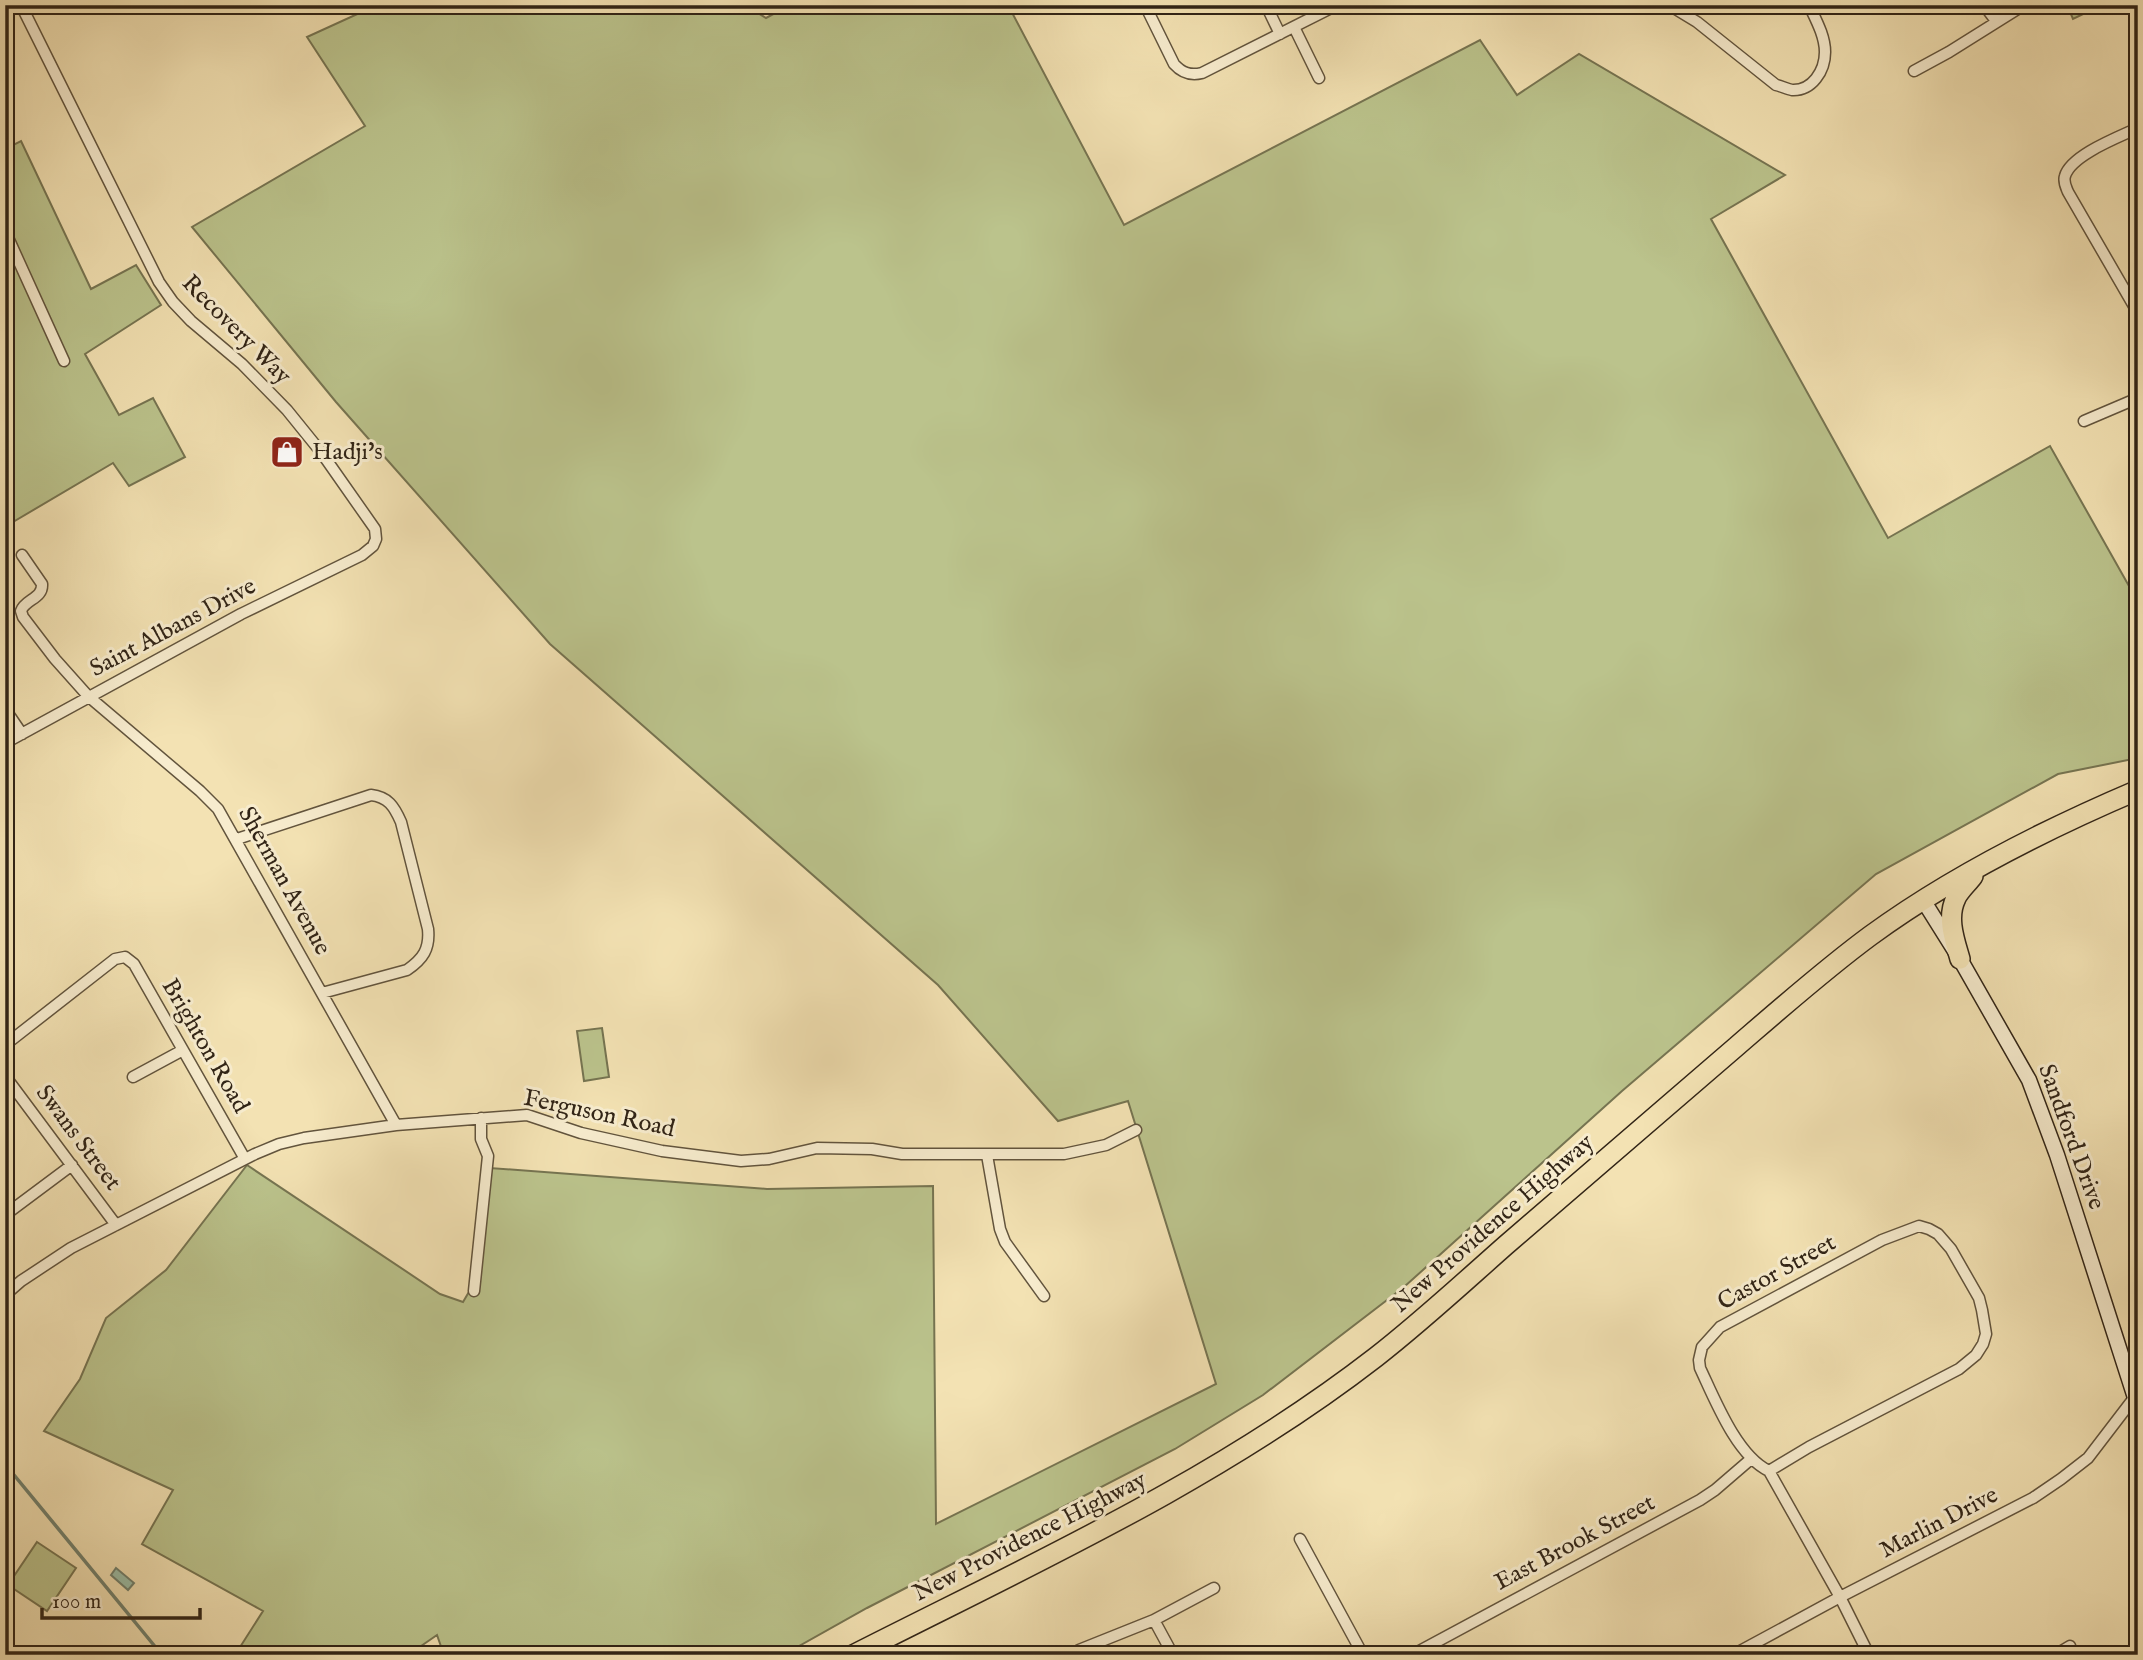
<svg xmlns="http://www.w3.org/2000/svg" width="2143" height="1660" viewBox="0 0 2143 1660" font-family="'IM FELL English',serif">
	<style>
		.green { fill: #bbc38c; stroke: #767451; stroke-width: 2 }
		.water { fill: #9cbfa8; stroke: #71816e; stroke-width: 2 }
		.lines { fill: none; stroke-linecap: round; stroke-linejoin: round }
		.stream { stroke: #71816e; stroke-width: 3.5 }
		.street-casing { stroke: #62543d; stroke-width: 13 }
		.secondary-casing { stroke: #312416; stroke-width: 17 }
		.highway-casing { stroke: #312416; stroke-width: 22 }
		.street { stroke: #f7ecce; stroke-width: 10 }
		.secondary { stroke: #f7ecce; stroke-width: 14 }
		.highway { stroke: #f3e2b3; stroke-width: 19 }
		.labels { text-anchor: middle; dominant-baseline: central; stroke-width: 6; stroke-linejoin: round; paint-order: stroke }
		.street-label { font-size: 24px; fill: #312416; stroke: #f7ecce }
		.poi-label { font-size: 24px; fill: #312416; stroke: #f7ecce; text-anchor: start }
	</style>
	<rect width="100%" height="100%" fill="#f3e2b3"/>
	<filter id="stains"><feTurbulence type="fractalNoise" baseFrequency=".00286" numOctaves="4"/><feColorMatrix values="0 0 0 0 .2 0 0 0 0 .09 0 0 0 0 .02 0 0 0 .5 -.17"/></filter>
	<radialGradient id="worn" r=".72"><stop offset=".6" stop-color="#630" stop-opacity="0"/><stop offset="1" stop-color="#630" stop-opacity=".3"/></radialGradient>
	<path class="green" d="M 377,5 L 745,5 L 766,18 L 790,5 L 1008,5 L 1124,225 L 1480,40 L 1517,95 L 1579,54 L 1785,175 L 1711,219 L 1888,538 L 2050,446 L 2138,602 L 2138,758 L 2058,774 L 1876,874 L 1622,1091 L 1404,1287 L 1263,1395 L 1175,1449 L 867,1608 L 783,1655 L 444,1655 L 437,1635 L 408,1655 L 235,1655 L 263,1611 L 142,1544 L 173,1490 L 44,1431 L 80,1379 L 106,1318 L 166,1270 L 247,1165 L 440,1294 L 463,1302 L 473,1285 L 490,1168 L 767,1189 L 933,1186 L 936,1524 L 1216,1384 L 1128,1101 L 1058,1121 L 938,985 L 550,644 L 336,402 L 192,227 L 365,126 L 307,37 Z
		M 2067,5 L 2102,5 L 2073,19 Z
		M 21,141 L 91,289 L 136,265 L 161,305 L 85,354 L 119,415 L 153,398 L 185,457 L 129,486 L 113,463 L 13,522 L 5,511 L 5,149 Z
		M 602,1028 L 609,1077 L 584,1081 L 577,1031 Z
		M 37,1542 L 76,1568 L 47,1611 L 8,1585 Z"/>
	<path class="water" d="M 116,1568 L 134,1583 L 128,1590 L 111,1575 Z"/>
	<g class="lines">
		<path class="stream" d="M 5,1464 L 162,1655"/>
		<defs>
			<path id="street" d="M 1145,5 L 1174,64 C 1182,73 1190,76 1202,73 L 1337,5
				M 1266,5 L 1280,34
				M 1669,5 L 1697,22 L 1776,85 C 1781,86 1787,89 1792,90 C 1812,91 1825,71 1825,52 C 1825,36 1816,20 1809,5
				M 1984,5 L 1996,21
				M 1294,27 L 1319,78
				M 1914,71 L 1949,52 L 2024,5
				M 2138,128 C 2119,137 2071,155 2065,176 C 2063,182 2066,187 2068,192 L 2138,313
				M 5,231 L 64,361
				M 2084,421 L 2138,398
				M 22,555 L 42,584 C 43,599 25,599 21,611 L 23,617 L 55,659 L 88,696 L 200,791 L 218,809 L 396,1125
				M 5,709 L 22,734
				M 5,743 L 241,614 L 362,555 L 373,546 L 376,539 L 375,529 L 321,452 L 287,410 L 242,364 L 191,321 L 173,302 L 159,282 L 21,5
				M 237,839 L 371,795 C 388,797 394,806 401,822 L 428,929 C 430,949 423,959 407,970 L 322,993
				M 5,1045 L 115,959 L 125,957 L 134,964 L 245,1159
				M 5,1076 L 116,1225
				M 133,1077 L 183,1050
				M 987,1155 L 1000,1229 L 1005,1242 L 1044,1296
				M 5,1215 L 72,1165
				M 474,1291 L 488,1156 L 481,1139 L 481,1118
				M 5,1295 L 21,1281 L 71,1248 L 255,1154 L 279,1144 L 304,1138 L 396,1125 L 527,1115 L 581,1133 L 662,1151 L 741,1161 L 769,1159 L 817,1148 L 872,1149 L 902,1154 L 1064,1154 L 1106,1145 L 1136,1130
				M 1769,1471 L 1809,1447 L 1959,1369 L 1976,1355 L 1983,1344 L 1986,1334 L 1982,1310 L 1979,1298 L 1951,1249 L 1938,1234 L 1929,1229 L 1919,1226 L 1882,1240 L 1720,1327 L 1702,1347 L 1699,1360 L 1700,1368 C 1715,1400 1737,1456 1769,1471 L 1840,1597 L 1869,1655
				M 1300,1539 L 1363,1655
				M 1154,1620 L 1173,1655
				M 1071,1655 L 1079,1650 L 1154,1620 L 1214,1588
				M 1412,1655 L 1700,1500 L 1715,1490 L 1751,1459
				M 1733,1655 L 1840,1597 L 2033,1498 L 2061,1479 L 2088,1458 L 2137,1394
				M 2055,1655 L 2070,1646"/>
			<path id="secondary" d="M 1923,900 L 1960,959 L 2029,1080 L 2057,1155 L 2138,1407"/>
			<path id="highway" d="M 1960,959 C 1955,941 1946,918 1956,898 C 1959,891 1968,883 1973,876
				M 853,1655 C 1032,1564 1216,1481 1376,1357 C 1421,1322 1463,1283 1506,1245 C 1583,1178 1660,1112 1737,1046 C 1781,1008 1824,970 1870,936 C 1952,876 2044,830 2138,790"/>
		</defs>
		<use href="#street" class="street-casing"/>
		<use href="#secondary" class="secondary-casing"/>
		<use href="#highway" class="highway-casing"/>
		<use href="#street" class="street"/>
		<use href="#secondary" class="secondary"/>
		<use href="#highway" class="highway"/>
	</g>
	<defs>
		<symbol id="shop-square" viewBox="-11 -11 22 22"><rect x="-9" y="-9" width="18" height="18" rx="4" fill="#8f2418" stroke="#f7ecce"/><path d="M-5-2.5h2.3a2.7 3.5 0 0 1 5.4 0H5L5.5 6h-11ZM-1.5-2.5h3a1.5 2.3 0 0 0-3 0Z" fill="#fff"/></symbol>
	</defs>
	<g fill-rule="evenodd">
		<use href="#shop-square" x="268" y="433" width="38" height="38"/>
	</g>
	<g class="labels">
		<g class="street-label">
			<text transform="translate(236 330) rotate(45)">Recovery Way</text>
			<text transform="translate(173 628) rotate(-28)">Saint Albans Drive</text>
			<text transform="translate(284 881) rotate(61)">Sherman Avenue</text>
			<text transform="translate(205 1046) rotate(60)">Brighton Road</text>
			<text transform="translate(599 1114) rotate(12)">Ferguson Road</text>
			<text transform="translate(2071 1137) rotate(70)">Sandford Drive</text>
			<text transform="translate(78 1138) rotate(53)">Swans Street</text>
			<text transform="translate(1493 1224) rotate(-41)">New Providence Highway</text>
			<text transform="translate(1777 1273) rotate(-29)">Castor Street</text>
			<text transform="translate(1939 1523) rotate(-27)">Marlin Drive</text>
			<text transform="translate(1030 1537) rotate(-27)">New Providence Highway</text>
			<text transform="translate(1575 1543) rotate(-28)">East Brook Street</text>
		</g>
		<g class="poi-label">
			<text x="312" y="452">Hadji's</text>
		</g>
	</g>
	<rect width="2143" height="1660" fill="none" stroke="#f3e2b3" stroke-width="28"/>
	<rect x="7" y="7" width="2129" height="1646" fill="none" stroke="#312416" stroke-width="3.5"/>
	<rect x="14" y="14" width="2115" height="1632" fill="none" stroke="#312416" stroke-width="2"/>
	<path d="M42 1608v10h158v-10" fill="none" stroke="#312416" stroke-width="3.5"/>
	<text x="52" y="1608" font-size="21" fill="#312416" stroke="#f7ecce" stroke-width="5" paint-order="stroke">100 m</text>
	<rect width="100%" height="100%" filter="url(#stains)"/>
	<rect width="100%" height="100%" fill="url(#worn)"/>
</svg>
